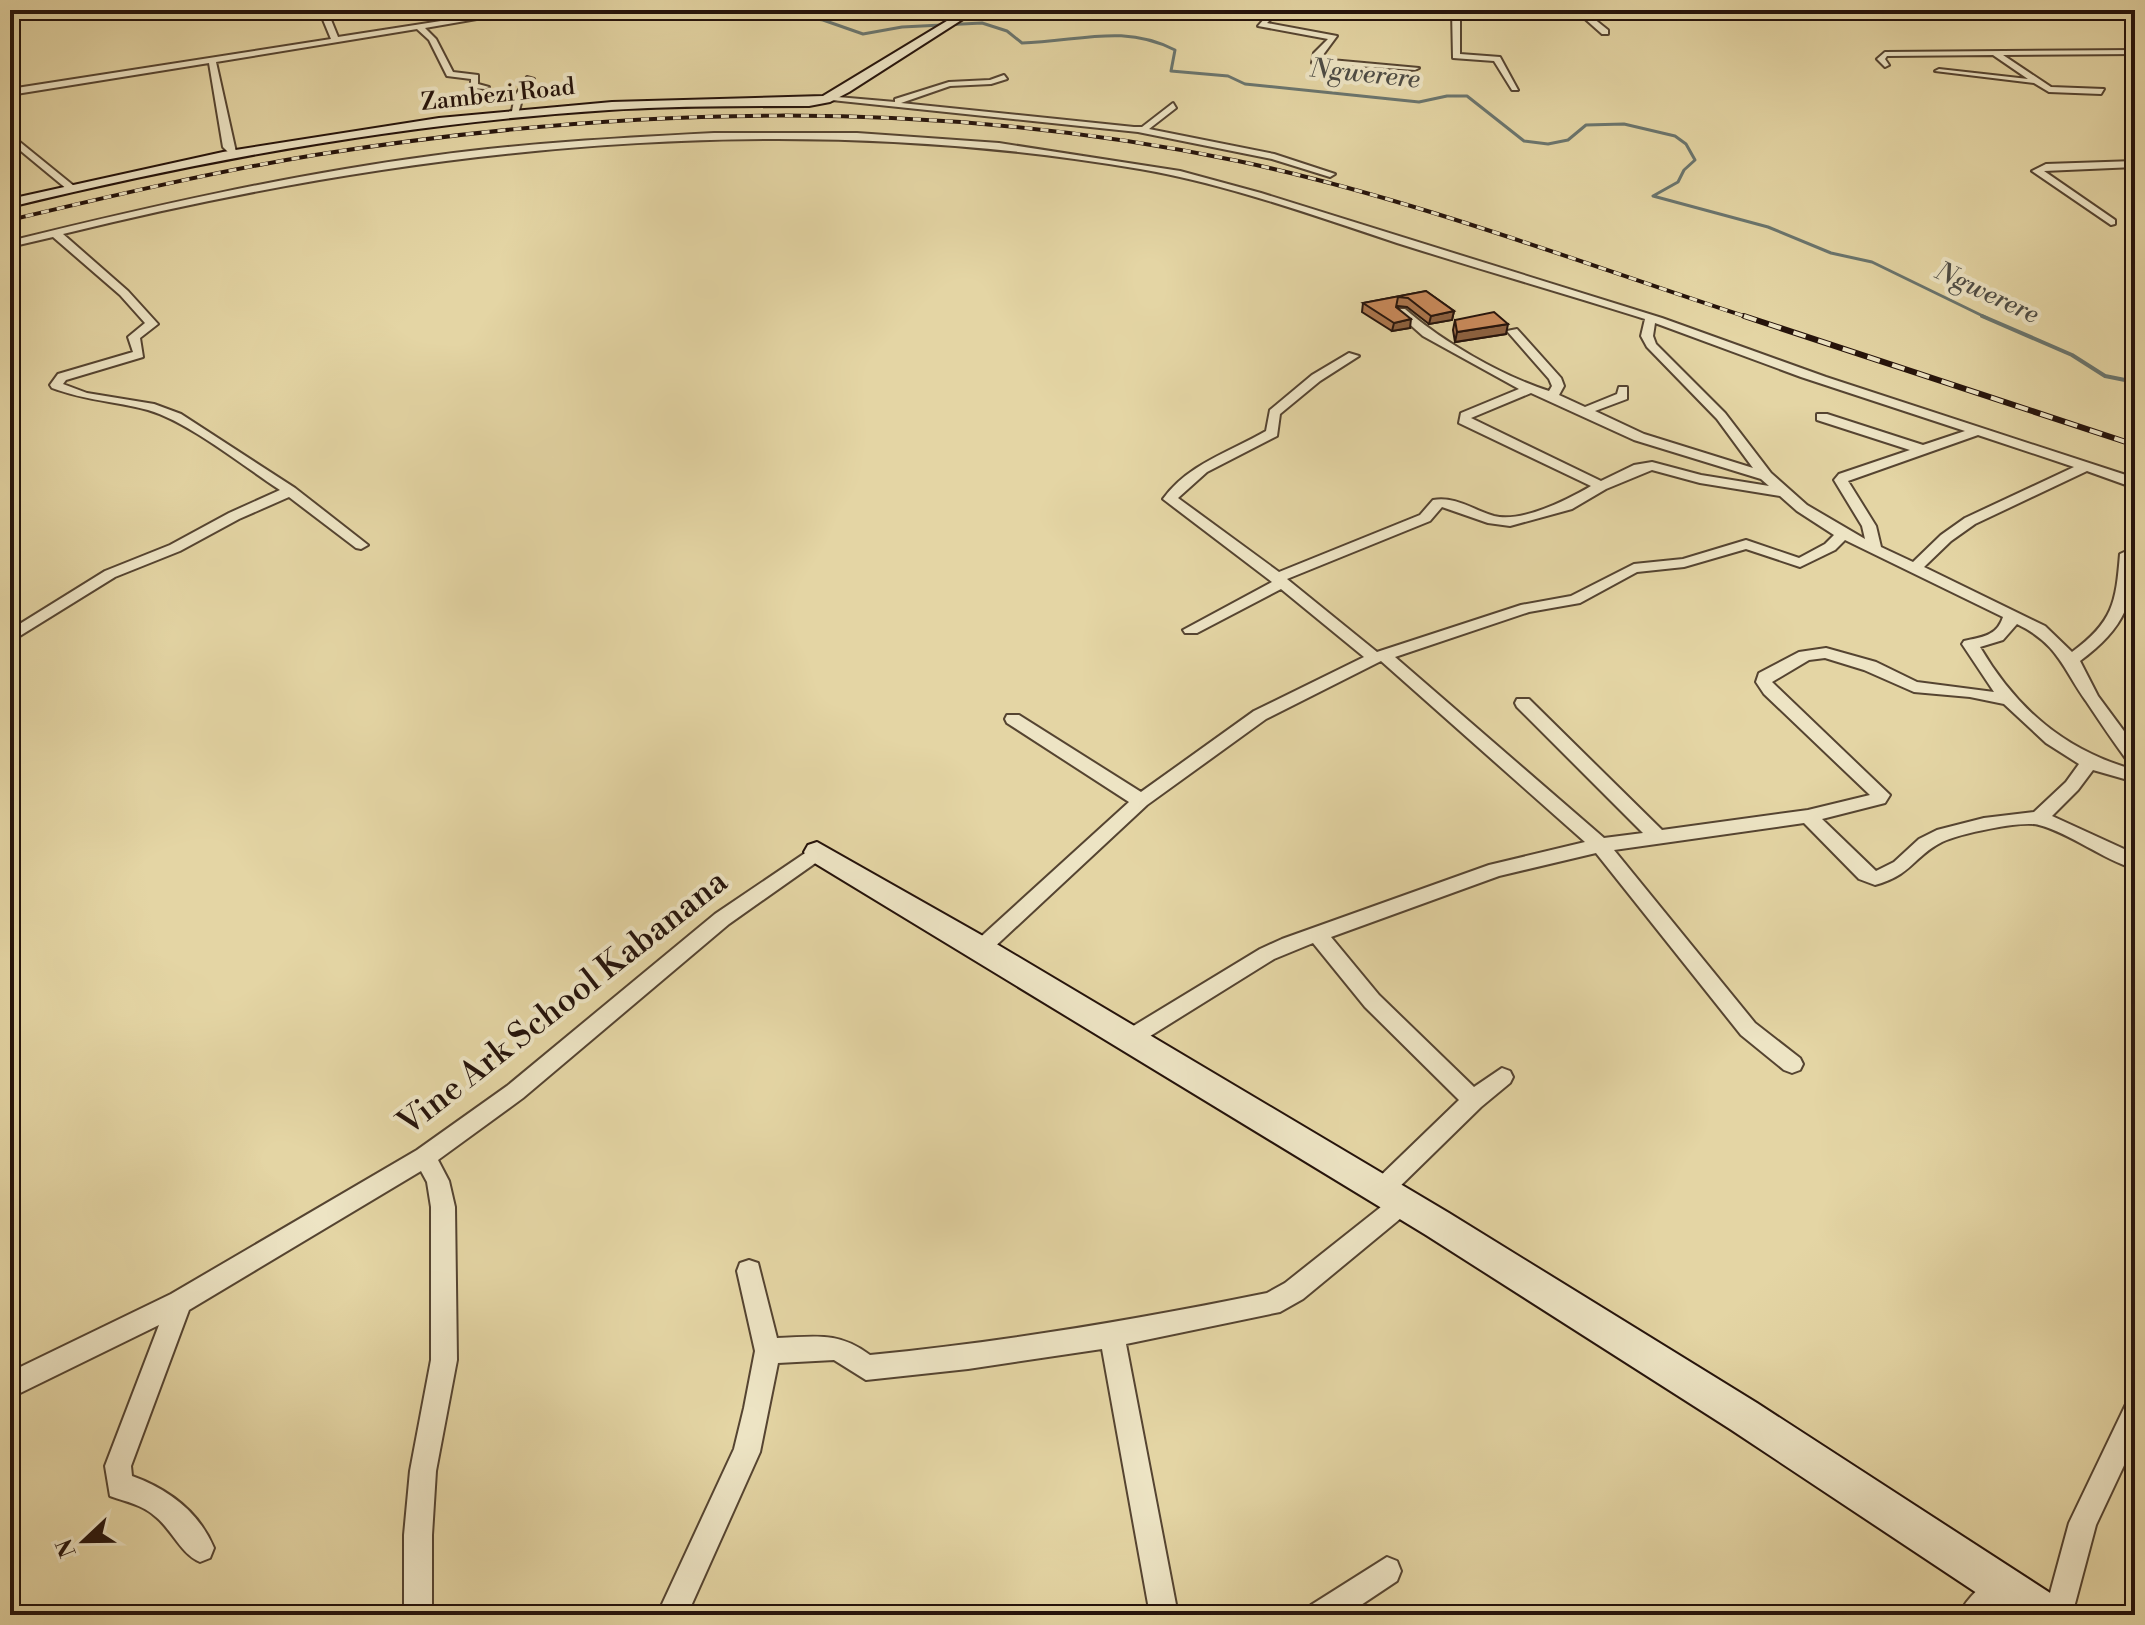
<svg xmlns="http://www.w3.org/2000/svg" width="2145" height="1625" viewBox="0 0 2145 1625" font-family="'Libre Bodoni',serif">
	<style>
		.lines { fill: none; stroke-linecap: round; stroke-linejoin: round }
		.stream-far1 { stroke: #6a756e; stroke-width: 3 }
		.stream { stroke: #6a756e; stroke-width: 4 }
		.street-casing { stroke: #554431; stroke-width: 4 }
		.secondary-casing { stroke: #25130b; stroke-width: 4 }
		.street { fill: #ede4c4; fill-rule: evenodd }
		.secondary { fill: #ede4c4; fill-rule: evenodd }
		.rail-far1-casing { stroke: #25130b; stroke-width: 4 }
		.rail-casing { stroke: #25130b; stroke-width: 6 }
		.rail-far1 { stroke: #ede4c4; stroke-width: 3; stroke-dasharray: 8; stroke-linecap: butt }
		.rail { stroke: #ede4c4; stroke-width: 4; stroke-dasharray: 13; stroke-linecap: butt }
		.wall { fill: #ad774e; stroke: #25130b; stroke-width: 2 }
		.shaded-wall { fill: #8d6140; stroke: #25130b; stroke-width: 2 }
		.building { fill: #c98a5b; stroke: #25130b; stroke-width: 2 }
		.labels { text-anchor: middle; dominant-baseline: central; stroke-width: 8; stroke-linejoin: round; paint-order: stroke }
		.far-street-label { font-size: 24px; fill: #25130b; stroke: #ede4c4 }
		.far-water-label { font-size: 26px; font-style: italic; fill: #4d4c45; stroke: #ede4c4 }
		.near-street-label { font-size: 34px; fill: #25130b; stroke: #ede4c4 }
	</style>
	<rect width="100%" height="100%" fill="#e4d5a4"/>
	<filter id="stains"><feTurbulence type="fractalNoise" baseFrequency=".0025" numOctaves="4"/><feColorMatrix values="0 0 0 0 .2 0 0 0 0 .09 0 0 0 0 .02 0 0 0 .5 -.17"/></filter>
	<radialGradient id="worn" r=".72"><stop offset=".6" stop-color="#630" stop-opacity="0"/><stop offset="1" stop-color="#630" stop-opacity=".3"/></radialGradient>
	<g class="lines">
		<path class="stream-far1" d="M 653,10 L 775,12 L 823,20 L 863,34 L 902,27 L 982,23 L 1007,31 L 1022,43 C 1078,42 1122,23 1175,50 L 1171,71 L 1228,76 L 1245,84 L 1419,102 L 1447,96 L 1467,96 L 1524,141 L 1548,144 L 1568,140 L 1586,125 L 1624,124 L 1675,136 L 1686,144 L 1695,160 L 1684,170 L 1678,182 L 1653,196 L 1768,227 L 1831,253 L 1872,262 L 1987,318"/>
		<path class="stream" d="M 1982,316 L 2072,355 L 2105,376 L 2135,382"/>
		<defs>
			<path id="street" d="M 319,10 L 327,10 L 338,37 L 511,10 L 529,10 L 425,28 L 436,39 L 453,72 L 478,75 L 478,84 L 489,87 L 485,89 L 471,88 L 471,79 L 447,76 L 429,40 L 417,29 L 216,62 L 236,152 L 231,155 L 223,147 L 209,63 L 10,95 L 10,89 L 331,39 Z
				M 1272,10 L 1280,10 L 1267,23 L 1337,36 L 1320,59 L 1419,68 L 1415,70 L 1312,63 L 1314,53 L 1328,39 L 1258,26 Z
				M 1452,10 L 1460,10 L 1460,54 L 1500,57 L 1518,90 L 1512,90 L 1494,61 L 1453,58 Z
				M 1575,10 L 1583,10 L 1608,30 L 1608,34 L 1602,34 Z
				M 1768,10 L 1777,10 L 1783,15 L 1776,17 Z
				M 2135,50 L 2135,54 L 2003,55 L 2051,87 L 2104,89 L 2101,94 L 2049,92 L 2034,83 L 1935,71 L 1939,69 L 2028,79 L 1993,55 L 1887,56 L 1885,59 L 1889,65 L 1885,67 L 1877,59 L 1885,52 Z
				M 1004,75 L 1007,79 L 991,84 L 950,86 L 901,103 L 1134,127 L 1142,127 L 1173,103 L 1176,108 L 1149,129 L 1274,154 L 1335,174 L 1330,177 L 1272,159 L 1138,132 L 822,99 L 826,96 L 895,102 L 895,99 L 949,82 L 990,80 Z
				M 527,77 L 534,79 L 523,96 L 518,114 L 511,116 L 515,96 Z
				M 714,133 L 857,133 L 999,143 L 1180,171 L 1261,193 L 1662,318 L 1826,377 L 2135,478 L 2135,527 L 2128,523 L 2126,485 L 2087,471 L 1975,524 L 1951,541 L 1924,567 L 2045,626 L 2072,652 C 2113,622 2116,603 2120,554 L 2135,547 C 2135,601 2125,628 2080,661 L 2098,696 L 2135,746 L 2135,765 L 2129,763 C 2114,743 2100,722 2086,701 C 2062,667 2058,644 2017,624 L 2003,640 L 1980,647 C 2017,710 2066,751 2135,770 L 2135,782 L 2093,770 L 2078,790 L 2052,816 L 2135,854 L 2135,869 C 2102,859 2072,834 2039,825 C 2021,820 1959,834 1942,842 C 1914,856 1912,875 1875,885 L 1859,879 L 1804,823 L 1614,850 L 1755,1023 L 1800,1058 L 1803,1064 L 1800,1070 L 1792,1073 L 1784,1070 L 1741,1035 L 1596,853 L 1499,876 L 1331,937 L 1379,995 L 1474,1087 L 1502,1068 L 1510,1071 L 1513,1077 L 1510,1083 L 1481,1107 L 1390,1196 L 1382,1199 L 1374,1196 L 1370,1189 L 1374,1182 L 1459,1100 L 1365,1007 L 1313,943 L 1274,959 L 1139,1043 L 1132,1046 L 1125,1043 L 1122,1037 L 1125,1031 L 1260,949 L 1282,939 L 1489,865 L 1585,842 L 1381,661 L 1266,719 L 1147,805 L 988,953 L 974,953 L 971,948 L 974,943 L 1129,802 L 1007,723 L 1005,719 L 1007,715 L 1019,715 L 1141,792 L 1254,711 L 1364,657 L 1281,589 L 1197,633 L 1185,633 L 1183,630 L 1272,582 L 1163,499 C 1188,464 1230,452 1266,431 L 1270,410 L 1312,375 L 1349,353 L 1359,356 L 1320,381 L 1280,414 L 1277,436 L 1207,472 L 1178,498 L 1279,572 L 1420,515 L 1433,500 C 1456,496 1473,510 1494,516 C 1522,523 1567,500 1591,486 L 1459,423 L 1461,413 L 1519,389 L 1423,336 L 1397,313 L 1397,309 L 1405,309 C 1443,342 1500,375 1549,391 L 1552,386 L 1549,379 L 1507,331 L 1517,329 L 1561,378 L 1564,386 L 1559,395 L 1585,407 L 1617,394 L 1619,387 L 1627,387 L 1627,399 L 1595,411 L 1644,434 L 1753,468 L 1717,419 L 1647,347 L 1641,336 L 1645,319 C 1562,293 1479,269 1397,243 C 1312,215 1227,184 1140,169 C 779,107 415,147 63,234 L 128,291 L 158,324 L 140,338 L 143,357 L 66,380 L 63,384 L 87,393 L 154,404 L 181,414 L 295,488 L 368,545 L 361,549 L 356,548 L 289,497 L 239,519 L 180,551 L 115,577 L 10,642 L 10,630 L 105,571 L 170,545 L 229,513 L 280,490 C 243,466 189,422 148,410 C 114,401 87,401 52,388 L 50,385 L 58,374 L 133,352 L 128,337 L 145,323 L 120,295 L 53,237 L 10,247 L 10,241 C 148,207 289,175 431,156 C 525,143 619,138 714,133 ZM 1655,323 L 1801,377 L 1965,431 L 1923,445 L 1827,414 L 1817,414 L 1817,420 L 1910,450 L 1839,474 L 1834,480 L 1862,526 L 1865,539 L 1807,505 L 1771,473 L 1725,413 L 1656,344 L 1653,336 ZM 1531,393 L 1634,440 L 1761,479 L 1769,486 L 1701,475 L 1652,462 L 1634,465 L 1601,481 L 1471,418 ZM 1978,435 L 2074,467 L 1965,518 L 1941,535 L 1913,562 L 1881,547 L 1876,526 L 1848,481 ZM 1652,470 L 1700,483 L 1780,496 L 1797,511 L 1834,535 L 1825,544 L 1799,558 L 1746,540 L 1683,559 L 1634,564 L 1571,596 L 1521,605 L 1377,652 L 1287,579 L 1430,521 L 1442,507 L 1488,523 L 1510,526 L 1572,509 L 1606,489 ZM 1845,540 L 2003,617 C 1997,636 1982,637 1964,641 L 1962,644 L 1994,692 L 1917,682 L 1876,662 L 1826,648 L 1799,652 L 1759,673 L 1756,682 L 1764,694 L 1870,795 L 1808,810 L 1662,830 L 1529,699 L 1517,699 L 1515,703 L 1517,707 L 1643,833 L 1604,838 L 1395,657 L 1529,612 L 1580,603 L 1637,572 L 1684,567 L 1746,549 L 1800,567 L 1835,550 ZM 1825,658 L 1864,670 L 1914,692 L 1970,697 L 2004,704 L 2046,743 L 2079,764 L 2066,782 L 2034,812 L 1984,818 L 1937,830 L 1919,839 L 1894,862 L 1876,871 L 1822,819 L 1885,803 L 1890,795 L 1772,682 L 1809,660 Z
				M 10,134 L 74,186 L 74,190 L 68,190 L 10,142 Z
				M 2135,161 L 2135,167 L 2044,171 L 2115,220 L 2115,224 L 2111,225 L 2032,171 L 2046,164 Z
				M 817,845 L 824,847 L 826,852 L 824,857 L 729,924 L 523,1098 L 438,1160 L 449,1181 L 455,1207 L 457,1360 L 436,1471 L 432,1535 L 432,1615 L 404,1615 L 404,1535 L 410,1471 L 431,1360 L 431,1207 L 427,1182 L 421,1171 L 189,1310 L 131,1466 L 132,1476 C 168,1489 199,1512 214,1548 L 210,1558 L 200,1562 C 181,1554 172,1530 156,1517 C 143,1505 127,1502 110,1496 L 105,1466 L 159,1325 L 10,1398 L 10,1372 L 171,1294 L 417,1150 L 507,1086 L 715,914 Z
				M 1404,1192 L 1412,1195 L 1416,1202 L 1412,1209 L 1303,1299 L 1280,1312 L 1126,1344 L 1178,1615 L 1150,1615 L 1102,1349 L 968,1369 L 866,1380 L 834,1360 L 778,1363 L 760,1452 L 687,1615 L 657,1615 L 734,1449 L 744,1408 L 755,1351 L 737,1271 L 740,1263 L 749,1260 L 758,1263 L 777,1338 C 816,1337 837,1331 870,1355 C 1003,1342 1135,1320 1267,1293 L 1285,1283 L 1396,1195 Z
				M 2135,1400 L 2135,1442 L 2096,1525 L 2072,1615 L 2044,1615 L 2069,1523 L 2126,1404 Z
				M 1387,1557 L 1397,1561 L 1401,1571 L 1397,1581 L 1346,1615 L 1307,1615 L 1311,1605 Z
				M 2004,1572 L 2014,1576 L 2018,1586 L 2014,1596 L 1994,1615 L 1959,1615 C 1966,1598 1987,1579 2004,1572 Z"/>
			<path id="secondary" d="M 965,10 L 977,10 L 849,92 L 830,102 L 809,106 C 742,106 675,106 609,110 C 406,123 207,159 10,207 L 10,199 L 223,152 L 439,118 L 612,102 L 823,96 Z
				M 817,842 L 983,936 L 1449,1213 L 1757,1403 L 2061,1600 L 2067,1615 L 2010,1615 L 1730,1429 L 1426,1235 L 808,859 L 804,852 L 808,845 Z"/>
		</defs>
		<use href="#street" class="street-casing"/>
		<use href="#secondary" class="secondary-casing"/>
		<use href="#street" class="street"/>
		<use href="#secondary" class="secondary"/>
		<defs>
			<path id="rail-far1" d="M 10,220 C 111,196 213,172 315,155 C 622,106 933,97 1238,161 C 1412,198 1581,263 1750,318"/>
			<path id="rail" d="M 1744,316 L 2135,445"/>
		</defs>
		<use href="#rail-far1" class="rail-far1-casing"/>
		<use href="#rail" class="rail-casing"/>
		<use href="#rail-far1" class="rail-far1"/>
		<use href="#rail" class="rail"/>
	</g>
	<path class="wall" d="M 1426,291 L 1454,311 L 1452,320 L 1429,324 L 1407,307 L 1397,306 L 1410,328 L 1392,331 L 1362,312 L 1363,303 Z
		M 1455,320 L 1506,334 L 1455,342 L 1453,330 Z"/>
	<path class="shaded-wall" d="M 1454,311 L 1452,320 L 1429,324 L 1431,316 Z
		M 1411,319 L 1410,328 L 1392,331 L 1394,323 Z
		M 1508,324 L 1506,334 L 1455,342 L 1457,332 Z"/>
	<path class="building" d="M 1426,291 L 1454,311 L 1431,316 L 1408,298 L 1398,297 L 1396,307 L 1411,319 L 1394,323 L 1363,303 Z
		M 1494,312 L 1508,324 L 1457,332 L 1455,320 Z"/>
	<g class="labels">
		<g class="far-street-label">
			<text transform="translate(498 95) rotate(-6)">Zambezi Road</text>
		</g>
		<g class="far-water-label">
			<text transform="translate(1365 74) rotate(6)">Ngwerere</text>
			<text transform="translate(1987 293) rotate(25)">Ngwerere</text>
		</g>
		<g class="near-street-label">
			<text transform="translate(563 1003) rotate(-38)">Vine Ark School Kabanana</text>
		</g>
	</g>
	<rect width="2145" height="1625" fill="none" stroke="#e4d5a4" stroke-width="40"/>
	<rect x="12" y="12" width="2121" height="1601" fill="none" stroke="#25130b" stroke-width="4"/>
	<rect x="20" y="20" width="2105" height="1585" fill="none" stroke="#25130b" stroke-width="2"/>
	<g transform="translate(84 1541) rotate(248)" stroke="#ede4c4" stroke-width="6" paint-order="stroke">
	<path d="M0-6L14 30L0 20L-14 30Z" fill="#25130b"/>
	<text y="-12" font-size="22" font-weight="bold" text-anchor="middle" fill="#25130b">N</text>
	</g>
	<rect width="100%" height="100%" filter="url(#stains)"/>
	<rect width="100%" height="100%" fill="url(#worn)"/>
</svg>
